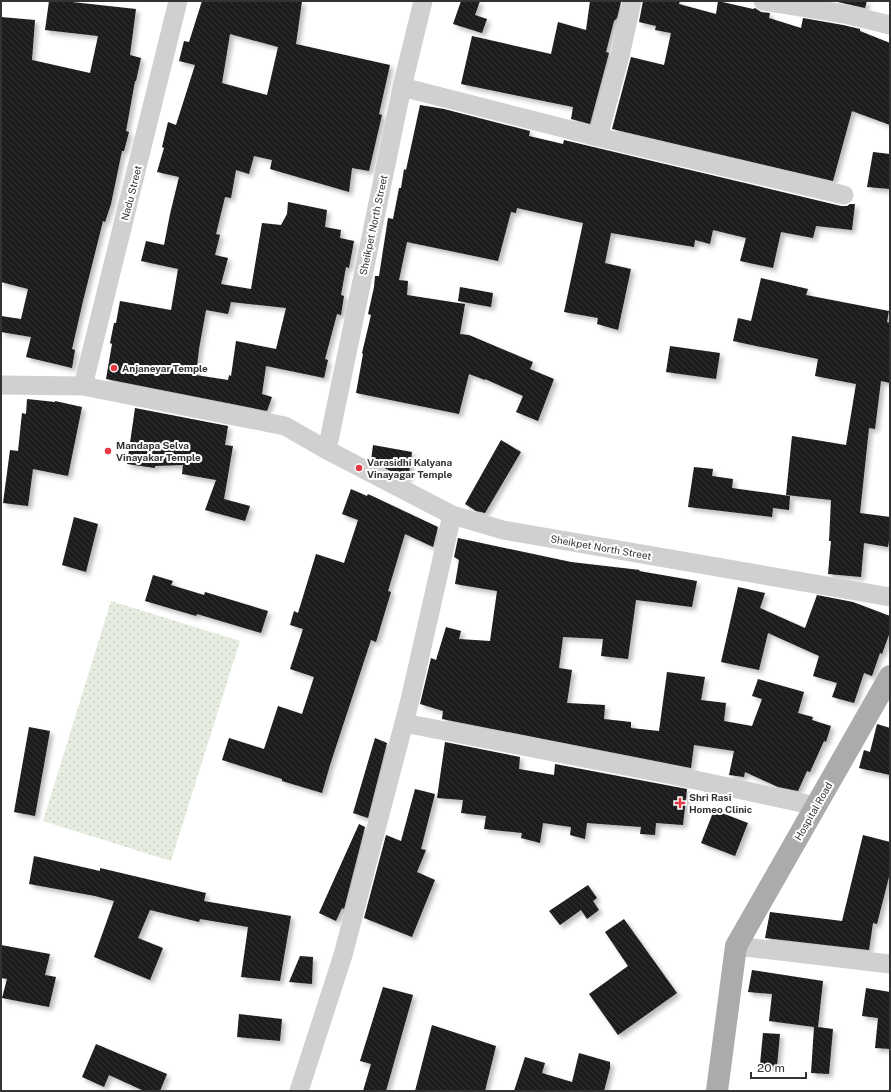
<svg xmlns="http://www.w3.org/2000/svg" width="891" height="1092" viewBox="0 0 891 1092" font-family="'Public Sans',sans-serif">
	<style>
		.park { fill: url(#park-dots) }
		.building { fill: url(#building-back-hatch); fill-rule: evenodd; filter: url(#shadow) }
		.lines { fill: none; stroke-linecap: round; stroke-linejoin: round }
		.minor { stroke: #d0d0d0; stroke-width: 19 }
		.major { stroke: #ababab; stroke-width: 22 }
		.poi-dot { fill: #e63946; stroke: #fff; stroke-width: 1.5 }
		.labels { text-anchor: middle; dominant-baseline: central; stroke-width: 4; stroke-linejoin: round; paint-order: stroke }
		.street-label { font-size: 10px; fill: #333; stroke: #fff }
		.poi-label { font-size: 10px; font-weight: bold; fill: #333; stroke: #fff; text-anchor: start }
	</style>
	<defs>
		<pattern id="park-dots" width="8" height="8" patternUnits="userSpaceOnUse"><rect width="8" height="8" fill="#e6ecdf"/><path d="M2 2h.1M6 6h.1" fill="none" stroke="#c6cbc0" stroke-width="1.8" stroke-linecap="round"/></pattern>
		<pattern id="building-back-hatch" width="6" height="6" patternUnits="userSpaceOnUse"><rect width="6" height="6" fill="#1a1a1a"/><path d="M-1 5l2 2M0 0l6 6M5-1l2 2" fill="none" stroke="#333"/></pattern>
		<filter id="shadow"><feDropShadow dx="3.5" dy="3.5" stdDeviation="2" flood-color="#0004"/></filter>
	</defs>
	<rect width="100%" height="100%" fill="#fff"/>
	<path class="park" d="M 111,601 L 240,641 L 171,861 L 43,821 Z"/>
	<path class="building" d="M 49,1 L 63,1 L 136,9 L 130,55 L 141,58 L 136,81 L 135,81 L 126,131 L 129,132 L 124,151 L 122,151 L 111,204 L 105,222 L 103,221 L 83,301 L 72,349 L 75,350 L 72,368 L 26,357 L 31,337 L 1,332 L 1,316 L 21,319 L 28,289 L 1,282 L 1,17 L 35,20 L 32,60 L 90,73 L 98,36 L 45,30 Z
		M 202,1 L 302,1 L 296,44 L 390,65 L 379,114 L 382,115 L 369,171 L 352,168 L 349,192 L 270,169 L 272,160 L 254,156 L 249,174 L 236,170 L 231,198 L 225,197 L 216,234 L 220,235 L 215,255 L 228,258 L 221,284 L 251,289 L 262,223 L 281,225 L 287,214 L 288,202 L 327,210 L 325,227 L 341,230 L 340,238 L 354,241 L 349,268 L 346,267 L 341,295 L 344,296 L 341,315 L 337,314 L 325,359 L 328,360 L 324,378 L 266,366 L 262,394 L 272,397 L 267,411 L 106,379 L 112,344 L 110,343 L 114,323 L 116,323 L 120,301 L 171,310 L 178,269 L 141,261 L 146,241 L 164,245 L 170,214 L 179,177 L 157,172 L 164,148 L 162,147 L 168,122 L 176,125 L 195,65 L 179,61 L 184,41 L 189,42 ZM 230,34 L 278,47 L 267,95 L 222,83 ZM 231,302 L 286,308 L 276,349 L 236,341 L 231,376 L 229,375 L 228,380 L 196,375 L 199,349 L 206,310 L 228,314 Z
		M 461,1 L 480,1 L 475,15 L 487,19 L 482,33 L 453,24 Z
		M 590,1 L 621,2 L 617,18 L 614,21 L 606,52 L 609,53 L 590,124 L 571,119 L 573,107 L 461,84 L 472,36 L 551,54 L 558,22 L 586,30 Z
		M 643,1 L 680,1 L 679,4 L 716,14 L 718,1 L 753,9 L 755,8 L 761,12 L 770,13 L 769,18 L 801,28 L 803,18 L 843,25 L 860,29 L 860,31 L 890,43 L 890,125 L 852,111 L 833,181 L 612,129 L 631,57 L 664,65 L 671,33 L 655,30 L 656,26 L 639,22 Z
		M 833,1 L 867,1 L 865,8 Z
		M 420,105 L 444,109 L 530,131 L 529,136 L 563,144 L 564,140 L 841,206 L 847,206 L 850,204 L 855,204 L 852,230 L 816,226 L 813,238 L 781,232 L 773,268 L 740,261 L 746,238 L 713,230 L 710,244 L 695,240 L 694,247 L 611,233 L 605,263 L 631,269 L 618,330 L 597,324 L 598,318 L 564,312 L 583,223 L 517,208 L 516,213 L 511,212 L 498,261 L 407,242 L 399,280 L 408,281 L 407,295 L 465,304 L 460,334 L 469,335 L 533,362 L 530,369 L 554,379 L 538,421 L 516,412 L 523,396 L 485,379 L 485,380 L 469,374 L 459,414 L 356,393 L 363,354 L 362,353 L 371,315 L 368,314 L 374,287 L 375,276 L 379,276 L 388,218 L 393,219 L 399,188 L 401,188 L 404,169 L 406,170 Z
		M 873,152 L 890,154 L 890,189 L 867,187 Z
		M 761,278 L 808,289 L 806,295 L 889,311 L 887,322 L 890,323 L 890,383 L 881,381 L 875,429 L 869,428 L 860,513 L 890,517 L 890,535 L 888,547 L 864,543 L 861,577 L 828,574 L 831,541 L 829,541 L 831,500 L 786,495 L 792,436 L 846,445 L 856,384 L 815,376 L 818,359 L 733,341 L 738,318 L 751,321 Z
		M 460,287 L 493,293 L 491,307 L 458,301 Z
		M 670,346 L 720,353 L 716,379 L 666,372 Z
		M 27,399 L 55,402 L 55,401 L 82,407 L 68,476 L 33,469 L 28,506 L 3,503 L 10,450 L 18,451 L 22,413 L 26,414 Z
		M 135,408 L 228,426 L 225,445 L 233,446 L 224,499 L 250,506 L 245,521 L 205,510 L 216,480 L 182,474 L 183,465 L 155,466 L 155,468 L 127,464 Z
		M 501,440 L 521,452 L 485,513 L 476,511 L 465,504 Z
		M 373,445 L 412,452 L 408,480 L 371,461 Z
		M 694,467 L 713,469 L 712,476 L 733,479 L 732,488 L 790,496 L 789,510 L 773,508 L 772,517 L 688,507 Z
		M 351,489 L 367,496 L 368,494 L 438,527 L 433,547 L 405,534 L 388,591 L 391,592 L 376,642 L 371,640 L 330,765 L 322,793 L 282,781 L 282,779 L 222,760 L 229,738 L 264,749 L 278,706 L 302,714 L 314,677 L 290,669 L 303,629 L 290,625 L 294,611 L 298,613 L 316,554 L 344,563 L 358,520 L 342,514 Z
		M 74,517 L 98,524 L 86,572 L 62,565 Z
		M 458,538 L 571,562 L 640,570 L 639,571 L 697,581 L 692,607 L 636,600 L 628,659 L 601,656 L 603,639 L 563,637 L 559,668 L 572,670 L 567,703 L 605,705 L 604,719 L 631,722 L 631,728 L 659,731 L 667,672 L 705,677 L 701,700 L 726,703 L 724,721 L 752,726 L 762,699 L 752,696 L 758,679 L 804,692 L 798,713 L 813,717 L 812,720 L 831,726 L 826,742 L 824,741 L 810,772 L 807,771 L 798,791 L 778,787 L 745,772 L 744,777 L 729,775 L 734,751 L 694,745 L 691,768 L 442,719 L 443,711 L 420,704 L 431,658 L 436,660 L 446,627 L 461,631 L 459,639 L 490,641 L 497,591 L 455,584 L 459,560 L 454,557 Z
		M 153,575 L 173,581 L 171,585 L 204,595 L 205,592 L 268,611 L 261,633 L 197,614 L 196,616 L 145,601 Z
		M 738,587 L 765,593 L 760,608 L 805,628 L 817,595 L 853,602 L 890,616 L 890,632 L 882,654 L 880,653 L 872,676 L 864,673 L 854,703 L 832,697 L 837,683 L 813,676 L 819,656 L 768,633 L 759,670 L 721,662 Z
		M 877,724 L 890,728 L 890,775 L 859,768 L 864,750 L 870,752 Z
		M 29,727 L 50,731 L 35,816 L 14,812 Z
		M 375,738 L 387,743 L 368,818 L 353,813 Z
		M 445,742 L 520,757 L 519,769 L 554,775 L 555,764 L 687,789 L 683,825 L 656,823 L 655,835 L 640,834 L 641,827 L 587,823 L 585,839 L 570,835 L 571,827 L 543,823 L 540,843 L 521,838 L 522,833 L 484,829 L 486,816 L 461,813 L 463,800 L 437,798 Z
		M 415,789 L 435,794 L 421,849 L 426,850 L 417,872 L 435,880 L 412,937 L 364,918 L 386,835 L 401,841 Z
		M 714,810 L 748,823 L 735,856 L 701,843 Z
		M 359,824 L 365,827 L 344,909 L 342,908 L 336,921 L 319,913 Z
		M 863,835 L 890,842 L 890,873 L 877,924 L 873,923 L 869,950 L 765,938 L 770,912 L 842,921 Z
		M 34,856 L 100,871 L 100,868 L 206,893 L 204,901 L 291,916 L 280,981 L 241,977 L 248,927 L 200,919 L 199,922 L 150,910 L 138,938 L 163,948 L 150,980 L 94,957 L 114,901 L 95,896 L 29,884 Z
		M 588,885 L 597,898 L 593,901 L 599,910 L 587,919 L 581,910 L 560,925 L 549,911 Z
		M 624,919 L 677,993 L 618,1035 L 589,994 L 628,966 L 605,932 Z
		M 1,945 L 50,954 L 45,975 L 56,977 L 49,1007 L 2,998 L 7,979 L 1,978 Z
		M 300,956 L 313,957 L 312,984 L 289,982 Z
		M 752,970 L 823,981 L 818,1027 L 833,1029 L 829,1074 L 811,1073 L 814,1027 L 769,1021 L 772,994 L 748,992 Z
		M 383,987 L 413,995 L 386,1091 L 363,1091 L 371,1064 L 360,1061 Z
		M 866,988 L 890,992 L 890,1049 L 875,1048 L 878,1018 L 862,1016 Z
		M 239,1014 L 282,1019 L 280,1041 L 237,1037 Z
		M 432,1025 L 496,1046 L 485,1091 L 415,1091 Z
		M 763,1033 L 780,1034 L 777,1066 L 760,1064 Z
		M 96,1044 L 167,1074 L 160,1091 L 144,1091 L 109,1075 L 104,1087 L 82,1077 Z
		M 579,1053 L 610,1062 L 610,1068 L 604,1091 L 514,1091 L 525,1057 L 545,1063 L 542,1073 L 572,1082 Z"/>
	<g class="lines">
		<path class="minor" d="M 763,1 L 845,14 L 890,25
			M 402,87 L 598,137 L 844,195
			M 598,137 L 620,56 L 632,1
			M 1,385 L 83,386 L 285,426 L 327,450 L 452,515 L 503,530 L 890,597
			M 83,386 L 178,1
			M 327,450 L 402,87 L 423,1
			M 404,723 L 672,775 L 816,806
			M 736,946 L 890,964
			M 299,1091 L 343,955 L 410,700 L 452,515"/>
		<path class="major" d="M 717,1091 L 736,946 L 890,676"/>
	</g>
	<g class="poi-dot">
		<circle cx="114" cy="368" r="4"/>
		<circle cx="108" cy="451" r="4"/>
		<circle cx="359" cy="468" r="4"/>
		<path d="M678 797h4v4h4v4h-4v4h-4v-4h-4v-4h4z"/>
	</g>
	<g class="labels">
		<g class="street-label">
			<text transform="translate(131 193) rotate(-76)">Nadu Street</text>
			<text transform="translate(373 225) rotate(-78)">Sheikpet North Street</text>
			<text transform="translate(601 547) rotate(10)">Sheikpet North Street</text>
			<text transform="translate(813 811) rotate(-60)">Hospital Road</text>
		</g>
		<g class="poi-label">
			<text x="122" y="368">Anjaneyar Temple</text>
			<text x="116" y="445">Mandapa Selva<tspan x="116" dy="12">Vinayakar Temple</tspan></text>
			<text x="367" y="462">Varasidhi Kalyana<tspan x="367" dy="12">Vinayagar Temple</tspan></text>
			<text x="689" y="797">Shri Rasi<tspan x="689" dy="12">Homeo Clinic</tspan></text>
		</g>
	</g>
	<rect width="891" height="1092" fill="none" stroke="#333333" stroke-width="4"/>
	<path d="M751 1072v6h55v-6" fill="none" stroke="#333333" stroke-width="2"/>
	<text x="757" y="1072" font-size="12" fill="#333333" stroke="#ffffff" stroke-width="3" paint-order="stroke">20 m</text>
</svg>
